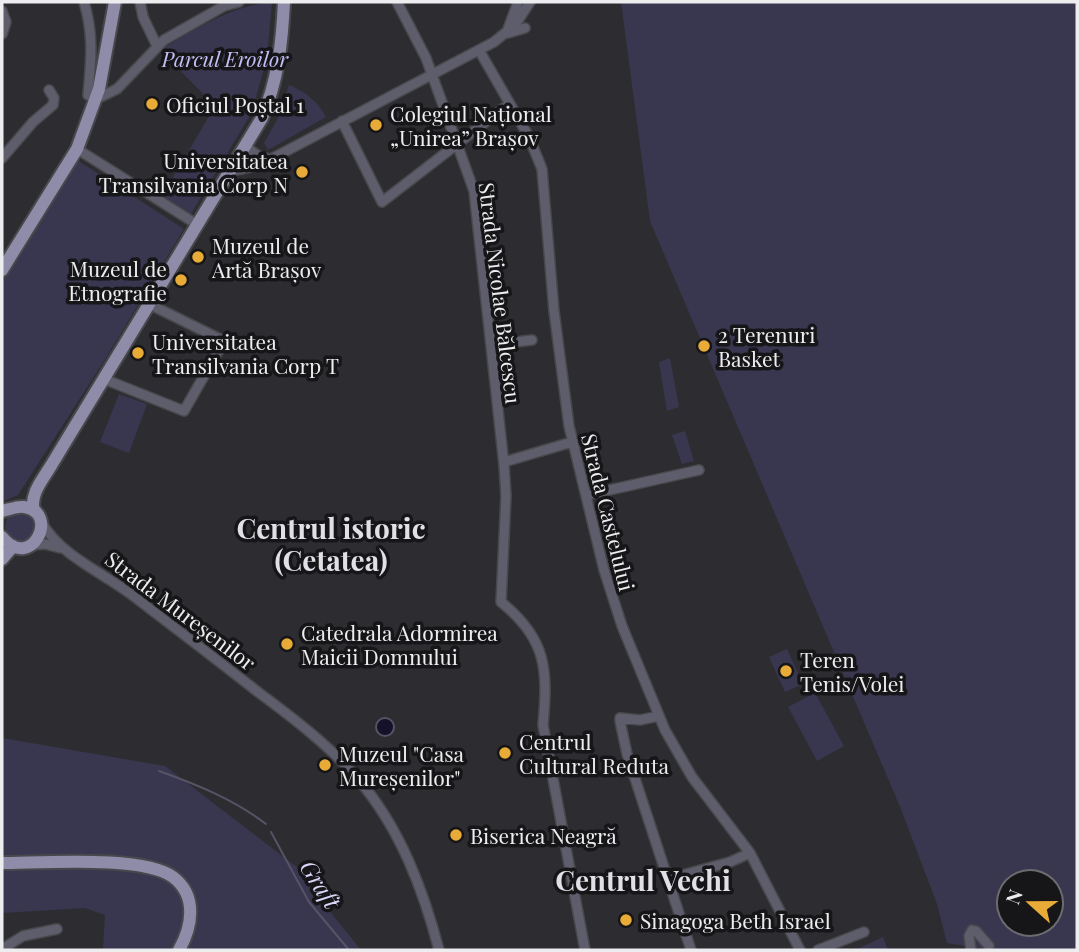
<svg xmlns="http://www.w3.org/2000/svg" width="1079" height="952" viewBox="0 0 1079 952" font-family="'Playfair Display',serif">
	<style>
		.green { fill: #393650; fill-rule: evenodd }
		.water { fill: #151129; stroke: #565365; stroke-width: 2 }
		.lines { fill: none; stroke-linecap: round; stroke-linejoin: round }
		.stream { stroke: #565365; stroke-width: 2 }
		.minor-casing { stroke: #48484c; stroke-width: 12 }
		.major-casing { stroke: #48484c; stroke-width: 16 }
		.minor { stroke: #5e5d6b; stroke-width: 9 }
		.major { stroke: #8e8ca8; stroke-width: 12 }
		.poi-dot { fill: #e8ab37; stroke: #161517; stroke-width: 2.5 }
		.labels { text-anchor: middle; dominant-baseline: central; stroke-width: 7; stroke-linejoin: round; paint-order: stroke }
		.park-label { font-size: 21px; font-style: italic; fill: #c3bef6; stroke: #161517 }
		.poi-label { font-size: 21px; fill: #ededf0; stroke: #161517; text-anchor: start }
		.street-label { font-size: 21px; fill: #ededf0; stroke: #161517 }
		.water-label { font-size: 23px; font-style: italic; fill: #d8d6f8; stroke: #161517 }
		.district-label { font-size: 28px; font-weight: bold; fill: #e1e0e6; stroke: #161517 }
	</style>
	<rect width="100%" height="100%" fill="#2d2d31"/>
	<path class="green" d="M 272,2 L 267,57 L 252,112 L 189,217 L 161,198 L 215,106 L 160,50 C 196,29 230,6 272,2 Z
		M 621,2 L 1077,2 L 1077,950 L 989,950 L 947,943 L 937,904 L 901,809 L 650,221 ZM 1009,882 L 1051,882 L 1051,924 L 1009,924 Z
		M 289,85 C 305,91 318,102 326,117 L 268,150 L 264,143 L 277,120 Z
		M 77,160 L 184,229 L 104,361 L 18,495 L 2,502 L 2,281 Z
		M 670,358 L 679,407 L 667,411 L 659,362 Z
		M 119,394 L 147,404 L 129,453 L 100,442 Z
		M 685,431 L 694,461 L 682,464 L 672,435 Z
		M5 527a15 15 0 1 1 30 0a15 15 0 1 1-30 0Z
		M 787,649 L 803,684 L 785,692 L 769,657 Z
		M 815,693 L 844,746 L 817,761 L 788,707 Z
		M 2,738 L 165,766 L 307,875 L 323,903 L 361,950 L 103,950 L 105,915 L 85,908 L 2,913 Z
		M 883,937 L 888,950 L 855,950 Z"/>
	<path class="water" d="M376 727a9 9 0 1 1 18 0a9 9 0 1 1-18 0Z"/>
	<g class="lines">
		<path class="stream" d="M 159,771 C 198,785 233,799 266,824
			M 271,832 L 309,902 L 349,950"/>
		<defs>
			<path id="minor" d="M 84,2 C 94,35 91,61 88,95 L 96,99 L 117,89 L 164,40 L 224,6 L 239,2
				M 140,2 L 143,17 L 157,46
				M 397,2 L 426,58 L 474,191 L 504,465 L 506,496 L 501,602 C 547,639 548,670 543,725 L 585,950
				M 2,11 L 6,22 L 2,34
				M 508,29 L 518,2
				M 508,33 L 525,28
				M 479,50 L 529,137 L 542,169 L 554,311 L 569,426 L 604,570 L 622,626 L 665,730 L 692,777 L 750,853 L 800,950
				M 342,121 L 382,202 L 509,104
				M 246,147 L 260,157 L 270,159
				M 77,149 L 198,225
				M 2,158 L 33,122 L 53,105 L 54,98 L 49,90
				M 231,171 L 257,166 L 271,159 L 494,42 L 515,25 L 530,2
				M 491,345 L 532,340
				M 104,379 L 184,411 L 224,341 L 149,304
				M 504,462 L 572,442
				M 587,495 L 699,470
				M 42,523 C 61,556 102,572 132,595 C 174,627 216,659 258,692 C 293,718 330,746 358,779 C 400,828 423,889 439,950
				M 32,545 L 45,544 L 60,548
				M 659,716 L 640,720 L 620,718 L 620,721 L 627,754 L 691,950
				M 668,879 L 730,862 L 750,853
				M 2,949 L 23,936 L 57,929
				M 818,950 L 864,932
				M 971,950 L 969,936 L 972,930 L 976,931 L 989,946"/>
			<path id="major" d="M 2,270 L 77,149 L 99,89 L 115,2
				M 2,511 C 9,510 16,506 24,507 C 61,512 31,573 2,537
				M 34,511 C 29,494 44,478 52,464 L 262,118 C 278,80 282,43 284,2
				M 2,559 L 13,546
				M 2,863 C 40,863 144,855 173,877 C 198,896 192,927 179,950"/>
		</defs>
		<use href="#minor" class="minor-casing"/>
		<use href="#major" class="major-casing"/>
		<use href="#minor" class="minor"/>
		<use href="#major" class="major"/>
	</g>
	<g class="poi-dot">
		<circle cx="152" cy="104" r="7"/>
		<circle cx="376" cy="125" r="7"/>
		<circle cx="302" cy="172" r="7"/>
		<circle cx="198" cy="257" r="7"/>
		<circle cx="181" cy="280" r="7"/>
		<circle cx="704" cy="346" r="7"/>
		<circle cx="138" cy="353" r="7"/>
		<circle cx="287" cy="644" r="7"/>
		<circle cx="786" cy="671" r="7"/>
		<circle cx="505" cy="753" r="7"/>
		<circle cx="325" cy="765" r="7"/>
		<circle cx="456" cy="835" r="7"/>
		<circle cx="626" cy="920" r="7"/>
	</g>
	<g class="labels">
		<g class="park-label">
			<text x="225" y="58">Parcul Eroilor</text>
		</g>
		<g class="poi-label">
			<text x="166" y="104">Oficiul Poștal 1</text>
			<text x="390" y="113">Colegiul Național<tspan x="390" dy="24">„Unirea” Brașov</tspan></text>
			<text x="288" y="160" text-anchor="end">Universitatea<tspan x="288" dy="24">Transilvania Corp N</tspan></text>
			<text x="212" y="245">Muzeul de<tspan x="212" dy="24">Artă Brașov</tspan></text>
			<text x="167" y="268" text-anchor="end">Muzeul de<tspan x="167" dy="24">Etnografie</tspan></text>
			<text x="718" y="334">2 Terenuri<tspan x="718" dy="24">Basket</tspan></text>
			<text x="152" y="341">Universitatea<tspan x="152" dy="24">Transilvania Corp T</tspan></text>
			<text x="301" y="632">Catedrala Adormirea<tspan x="301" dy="24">Maicii Domnului</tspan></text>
			<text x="800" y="659">Teren<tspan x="800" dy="24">Tenis/Volei</tspan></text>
			<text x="519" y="741">Centrul<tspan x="519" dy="24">Cultural Reduta</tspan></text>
			<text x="339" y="753">Muzeul "Casa<tspan x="339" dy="24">Mureșenilor"</tspan></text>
			<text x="470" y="835">Biserica Neagră</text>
			<text x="640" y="920">Sinagoga Beth Israel</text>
		</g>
		<g class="street-label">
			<text transform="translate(501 293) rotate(83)">Strada Nicolae Bălcescu</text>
			<text transform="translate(609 512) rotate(76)">Strada Castelului</text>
			<text transform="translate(181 610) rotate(37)">Strada Mureșenilor</text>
		</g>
		<g class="water-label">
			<text transform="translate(321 884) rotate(57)">Graft</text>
		</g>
		<g class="district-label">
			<text x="331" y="527">Centrul istoric<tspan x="331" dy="32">(Cetatea)</tspan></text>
			<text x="643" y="879">Centrul Vechi</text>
		</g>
	</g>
	<rect width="1079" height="952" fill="none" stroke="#ededf0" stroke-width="7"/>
	<g transform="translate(1030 903) rotate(291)"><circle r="33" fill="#161517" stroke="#6c6b6e" stroke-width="2"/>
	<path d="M0-5L12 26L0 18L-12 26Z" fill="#e8ab37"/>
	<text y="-10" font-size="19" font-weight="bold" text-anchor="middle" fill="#ededf0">N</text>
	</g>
</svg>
